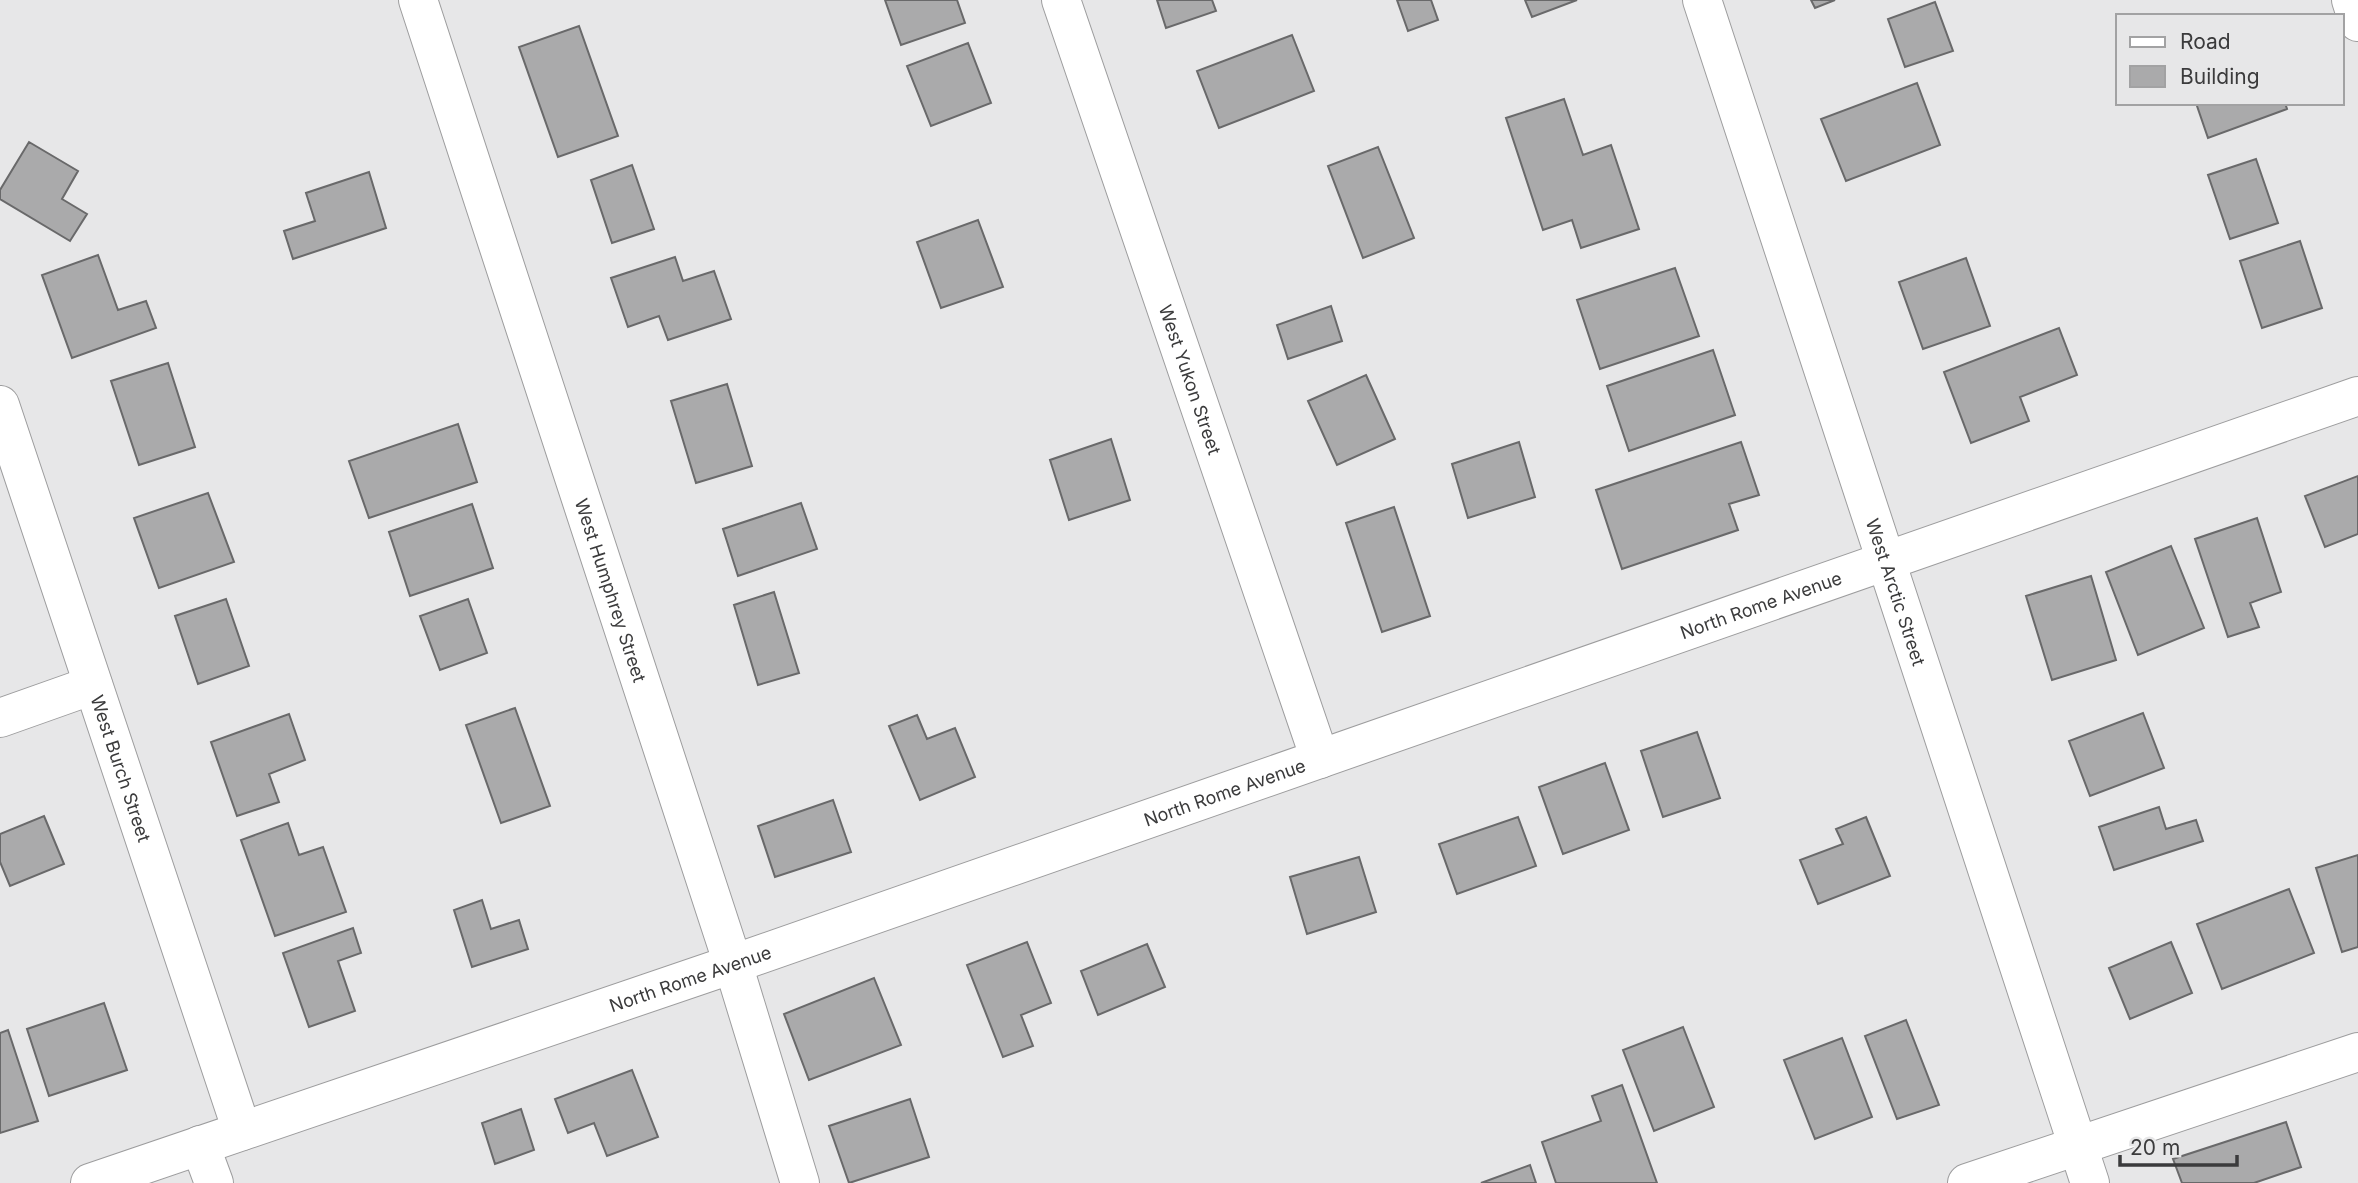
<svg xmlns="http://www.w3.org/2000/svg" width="2358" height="1183" viewBox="0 0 2358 1183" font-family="Inter,sans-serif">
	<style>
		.building { fill: #aaaaab; stroke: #69696a; stroke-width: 2 }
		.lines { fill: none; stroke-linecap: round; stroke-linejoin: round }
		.minor-casing { stroke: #9d9d9e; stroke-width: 40 }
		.minor { stroke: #fff; stroke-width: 38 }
		.labels { text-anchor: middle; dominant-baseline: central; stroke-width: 5; stroke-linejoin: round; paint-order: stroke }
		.street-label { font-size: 18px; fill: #3b3b3c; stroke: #e7e7e8 }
	</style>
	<rect width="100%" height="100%" fill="#e7e7e8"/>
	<path class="building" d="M 885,0 L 957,0 L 965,23 L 901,45 Z
		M 1157,0 L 1212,0 L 1216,11 L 1166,28 Z
		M 1397,0 L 1431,0 L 1438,20 L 1408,31 Z
		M 1525,0 L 1577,0 L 1532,17 Z
		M 1811,0 L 1835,0 L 1815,8 Z
		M 1935,2 L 1953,51 L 1905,67 L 1888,19 Z
		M 579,26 L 618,136 L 558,157 L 519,47 Z
		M 1292,35 L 1314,91 L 1219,128 L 1197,71 Z
		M 968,43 L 991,103 L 931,126 L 907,66 Z
		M 1917,83 L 1940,145 L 1846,181 L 1821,119 Z
		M 1564,99 L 1583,155 L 1611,145 L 1639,229 L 1581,248 L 1572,220 L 1543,230 L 1506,118 Z
		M 2196,103 L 2285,103 L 2287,109 L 2208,138 Z
		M 29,142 L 78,171 L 62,199 L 87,214 L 70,241 L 0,199 L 0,190 Z
		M 1378,147 L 1414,238 L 1363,258 L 1328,166 Z
		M 2256,159 L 2278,223 L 2230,239 L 2208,175 Z
		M 632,165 L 654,229 L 612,243 L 591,180 Z
		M 369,172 L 386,228 L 293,259 L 284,231 L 315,221 L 306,193 Z
		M 978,220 L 1003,287 L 941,308 L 917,242 Z
		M 2300,241 L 2322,308 L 2262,328 L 2240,261 Z
		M 98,255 L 118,310 L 146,301 L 156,328 L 72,358 L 42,275 Z
		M 675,257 L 683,281 L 714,271 L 731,319 L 668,340 L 659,316 L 628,327 L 611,278 Z
		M 1966,258 L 1990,326 L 1923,349 L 1899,282 Z
		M 1675,268 L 1699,336 L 1600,369 L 1577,300 Z
		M 1331,306 L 1342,341 L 1288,359 L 1277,325 Z
		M 2059,328 L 2077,375 L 2020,397 L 2029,421 L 1971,443 L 1944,372 Z
		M 1713,350 L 1735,415 L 1629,451 L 1607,386 Z
		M 168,363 L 195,447 L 139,465 L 111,381 Z
		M 1366,375 L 1395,439 L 1337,465 L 1308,401 Z
		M 727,384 L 752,466 L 696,483 L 671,401 Z
		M 458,424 L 477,482 L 369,518 L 349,461 Z
		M 1111,439 L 1130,500 L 1069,520 L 1050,460 Z
		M 1519,442 L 1535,497 L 1468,518 L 1452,464 Z
		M 1741,442 L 1759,495 L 1729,504 L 1738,530 L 1622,569 L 1596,490 Z
		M 2358,476 L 2358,534 L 2325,547 L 2305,496 Z
		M 208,493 L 234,562 L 159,588 L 134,518 Z
		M 801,503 L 817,549 L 738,576 L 723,529 Z
		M 472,504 L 493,568 L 410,596 L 389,532 Z
		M 1394,507 L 1430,616 L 1382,632 L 1346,523 Z
		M 2257,518 L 2281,592 L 2250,603 L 2259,627 L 2228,637 L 2195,539 Z
		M 2171,546 L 2204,628 L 2138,655 L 2106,572 Z
		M 2091,576 L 2116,660 L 2052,680 L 2026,596 Z
		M 774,592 L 799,673 L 758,685 L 734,605 Z
		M 226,599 L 249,666 L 198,684 L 175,616 Z
		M 468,599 L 487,653 L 440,670 L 420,616 Z
		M 515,708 L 550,806 L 501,823 L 466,725 Z
		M 2143,713 L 2164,768 L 2090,796 L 2069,741 Z
		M 289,714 L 305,760 L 269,774 L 279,802 L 237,816 L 211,742 Z
		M 917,715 L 927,739 L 955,728 L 975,777 L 920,800 L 889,726 Z
		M 1697,732 L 1720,798 L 1663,817 L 1641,751 Z
		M 1605,763 L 1629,830 L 1563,854 L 1539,787 Z
		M 833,800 L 851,852 L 775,877 L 758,826 Z
		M 2159,807 L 2166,829 L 2196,820 L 2203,841 L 2114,870 L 2099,827 Z
		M 44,816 L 64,864 L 10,886 L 0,862 L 0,834 Z
		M 1518,817 L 1536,866 L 1457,894 L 1439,844 Z
		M 1866,817 L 1890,876 L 1818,904 L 1800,860 L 1843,844 L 1836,829 Z
		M 288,823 L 299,855 L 323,847 L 346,912 L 275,936 L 241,840 Z
		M 2358,855 L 2358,947 L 2342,952 L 2316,868 Z
		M 1359,857 L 1376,912 L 1307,934 L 1290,877 Z
		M 2289,889 L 2314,953 L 2222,989 L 2197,924 Z
		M 482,900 L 491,929 L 519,920 L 528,949 L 472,967 L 454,910 Z
		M 353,928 L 361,953 L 338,961 L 355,1011 L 309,1027 L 283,953 Z
		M 1027,942 L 1051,1003 L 1021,1015 L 1033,1046 L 1003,1057 L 967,965 Z
		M 2171,942 L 2192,993 L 2130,1019 L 2109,968 Z
		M 1147,944 L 1165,987 L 1098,1015 L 1081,971 Z
		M 874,978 L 901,1045 L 809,1080 L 784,1014 Z
		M 104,1003 L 127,1070 L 49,1096 L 27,1029 Z
		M 1906,1020 L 1939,1105 L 1897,1119 L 1865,1036 Z
		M 1683,1027 L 1714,1107 L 1654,1131 L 1623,1050 Z
		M 8,1030 L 38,1121 L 0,1133 L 0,1033 Z
		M 1842,1038 L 1872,1117 L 1815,1139 L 1784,1060 Z
		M 632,1070 L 658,1137 L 607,1156 L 594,1123 L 568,1133 L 555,1099 Z
		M 1622,1085 L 1657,1183 L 1556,1183 L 1542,1142 L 1601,1121 L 1592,1096 Z
		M 910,1099 L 929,1157 L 849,1183 L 829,1126 Z
		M 521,1109 L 534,1150 L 495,1164 L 482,1123 Z
		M 2286,1122 L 2301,1167 L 2254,1183 L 2182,1183 L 2173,1159 Z
		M 1530,1165 L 1536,1183 L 1481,1183 Z"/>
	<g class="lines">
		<defs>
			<g id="minor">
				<path id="s1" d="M 418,0 L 733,964 L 800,1183"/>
				<path id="s2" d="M 1061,0 L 1320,759"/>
				<path id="s3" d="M 1702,0 L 2090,1183"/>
				<path d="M 2351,0 L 2358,22"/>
				<path id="s4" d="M 0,405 L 242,1131"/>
				<path d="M 0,718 L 93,685"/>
				<path d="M 200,1145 L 214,1183"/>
				<path id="s5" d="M 90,1183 L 733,964 L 2358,396"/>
				<path d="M 1967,1183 L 2358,1052"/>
			</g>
		</defs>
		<use href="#minor" class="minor-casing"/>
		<use href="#minor" class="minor"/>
	</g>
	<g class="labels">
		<g class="street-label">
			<text stroke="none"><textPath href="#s2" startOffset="401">West Yukon Street</textPath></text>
			<text stroke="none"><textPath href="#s1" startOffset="621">West Humphrey Street</textPath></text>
			<text stroke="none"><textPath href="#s3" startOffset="623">West Arctic Street</textPath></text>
			<text stroke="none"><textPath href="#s5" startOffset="1768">North Rome Avenue</textPath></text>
			<text stroke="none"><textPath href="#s4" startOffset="383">West Burch Street</textPath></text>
			<text stroke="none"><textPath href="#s5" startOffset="1200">North Rome Avenue</textPath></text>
			<text stroke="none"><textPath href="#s5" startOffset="634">North Rome Avenue</textPath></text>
		</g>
	</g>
	<rect x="2116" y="14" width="228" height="91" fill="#e7e7e8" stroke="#a2a2a3" stroke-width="2"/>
	<rect x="2130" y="37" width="35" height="10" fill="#ffffff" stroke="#a2a2a3" stroke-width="2"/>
	<text x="2180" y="49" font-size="21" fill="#3b3b3c">Road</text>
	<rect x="2130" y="66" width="35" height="21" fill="#aaaaab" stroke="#a2a2a3" stroke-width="2"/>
	<text x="2180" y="84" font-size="21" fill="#3b3b3c">Building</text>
	<path d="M2120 1155v10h117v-10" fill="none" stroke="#3b3b3c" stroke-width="3.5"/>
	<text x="2130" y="1155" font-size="21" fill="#3b3b3c" stroke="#e7e7e8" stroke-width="5" paint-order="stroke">20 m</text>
</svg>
